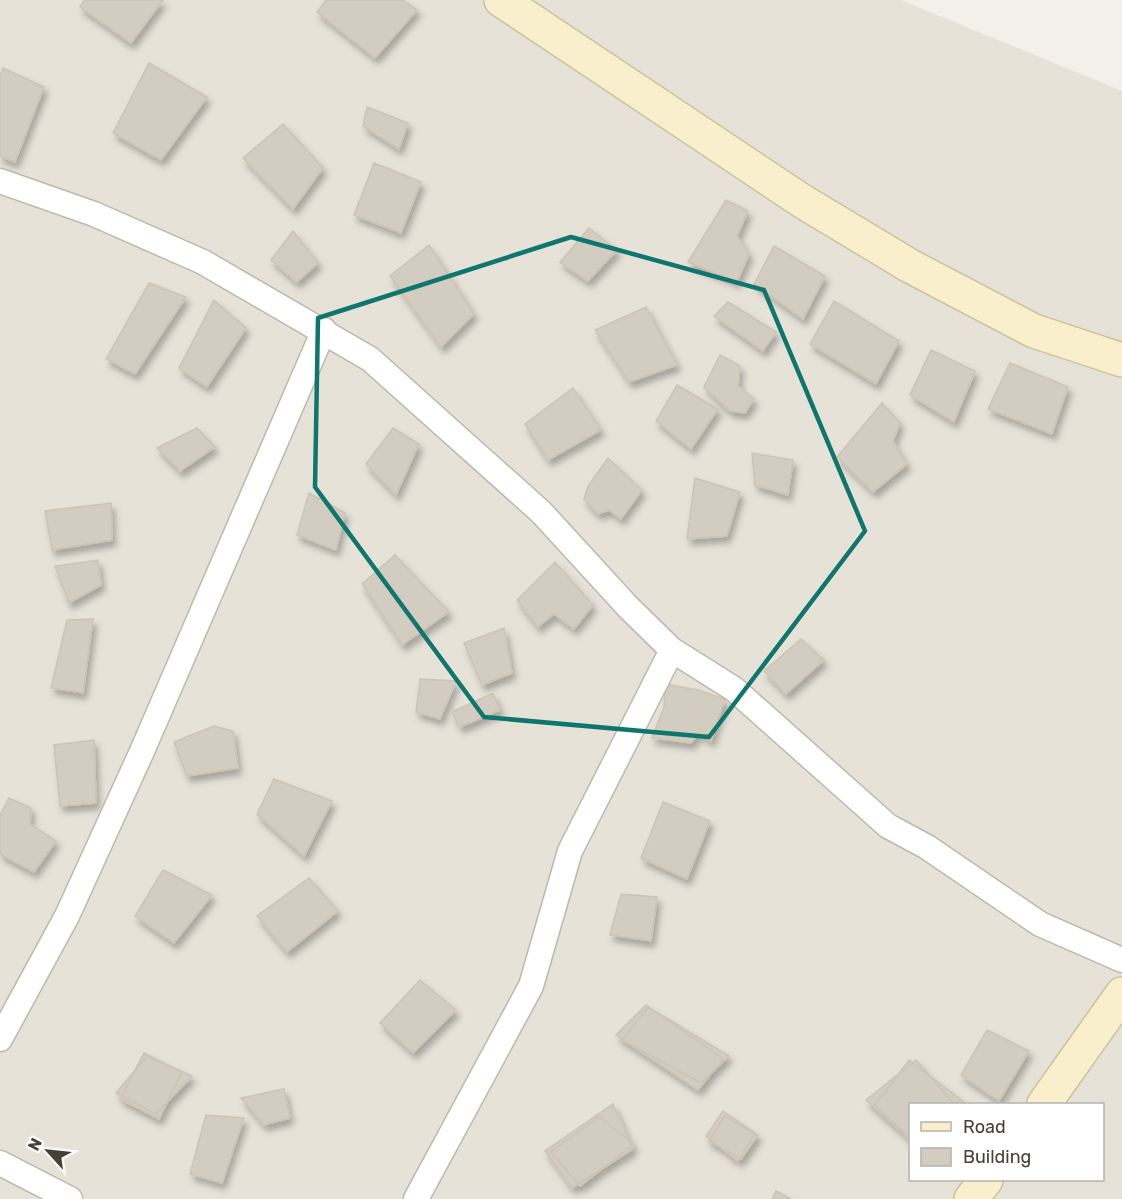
<svg xmlns="http://www.w3.org/2000/svg" width="1122" height="1199" viewBox="0 0 1122 1199" font-family="Rubik,sans-serif">
	<style>
		.residential { fill: #e6e2d8; fill-rule: evenodd }
		.building { fill: #d3ccc0; stroke: #cdc4b4; stroke-width: 1.5; filter: url(#shadow) }
		.lines { fill: none; stroke-linecap: round; stroke-linejoin: round }
		.street-casing { stroke: #bdb8ac; stroke-width: 27 }
		.secondary-casing { stroke: #cec29d; stroke-width: 36 }
		.street { stroke: #fff; stroke-width: 24 }
		.secondary { stroke: #f9efcd; stroke-width: 33 }
		.marked { fill: none; stroke: #0f766e; stroke-width: 4.5; stroke-linejoin: round }
	</style>
	<defs>
		<filter id="shadow"><feDropShadow dx="3.5" dy="6" stdDeviation="3" flood-color="#0004"/></filter>
	</defs>
	<rect width="100%" height="100%" fill="#f3f0e9"/>
	<path class="residential" d="M 0,0 L 901,0 L 1122,91 L 1122,1199 L 0,1199 ZM 910,1104 L 1102,1104 L 1102,1180 L 910,1180 Z"/>
	<path class="building" d="M 84,0 L 163,0 L 131,43 L 80,7 Z
		M 326,0 L 403,0 L 417,10 L 375,58 L 317,12 Z
		M 149,63 L 207,97 L 161,160 L 113,133 Z
		M 3,68 L 44,87 L 15,162 L 0,156 L 0,76 Z
		M 367,107 L 408,123 L 399,149 L 363,126 Z
		M 283,124 L 323,168 L 293,209 L 243,158 Z
		M 374,163 L 421,182 L 401,233 L 354,215 Z
		M 726,200 L 748,211 L 737,236 L 749,254 L 737,282 L 688,262 Z
		M 589,228 L 617,250 L 588,281 L 560,262 Z
		M 293,231 L 318,263 L 297,282 L 271,260 Z
		M 429,245 L 474,314 L 441,347 L 390,276 Z
		M 774,246 L 825,276 L 803,319 L 754,284 Z
		M 149,283 L 186,297 L 135,374 L 106,359 Z
		M 214,300 L 246,328 L 207,387 L 179,368 Z
		M 834,301 L 899,341 L 876,384 L 810,344 Z
		M 728,302 L 776,332 L 763,351 L 714,316 Z
		M 646,307 L 677,365 L 629,382 L 595,330 Z
		M 931,350 L 975,371 L 954,422 L 910,395 Z
		M 720,355 L 740,366 L 738,386 L 754,399 L 745,413 L 730,411 L 704,387 Z
		M 1010,363 L 1068,387 L 1052,434 L 988,409 Z
		M 677,385 L 718,409 L 691,449 L 656,421 Z
		M 573,388 L 601,430 L 548,460 L 525,424 Z
		M 882,403 L 900,423 L 893,441 L 907,464 L 873,492 L 837,457 Z
		M 197,428 L 215,447 L 180,471 L 157,448 Z
		M 393,428 L 419,444 L 396,495 L 366,464 Z
		M 752,453 L 793,460 L 788,495 L 755,485 Z
		M 608,458 L 642,490 L 621,519 L 609,510 L 598,514 L 584,499 L 588,486 Z
		M 695,478 L 740,492 L 727,536 L 687,539 Z
		M 309,493 L 345,513 L 336,550 L 297,535 Z
		M 111,503 L 112,540 L 52,550 L 45,511 Z
		M 395,555 L 449,612 L 402,645 L 362,584 Z
		M 98,560 L 101,585 L 69,603 L 55,566 Z
		M 555,562 L 593,605 L 574,629 L 554,614 L 538,627 L 517,600 Z
		M 93,619 L 83,693 L 51,688 L 67,620 Z
		M 504,628 L 512,673 L 482,685 L 464,643 Z
		M 801,639 L 824,660 L 786,694 L 764,671 Z
		M 420,679 L 456,681 L 440,719 L 416,712 Z
		M 665,684 L 698,690 L 725,699 L 711,741 L 699,733 L 691,743 L 652,738 L 664,707 Z
		M 493,693 L 500,710 L 460,727 L 452,712 Z
		M 214,726 L 233,731 L 238,768 L 187,776 L 174,742 Z
		M 94,740 L 96,803 L 60,806 L 54,745 Z
		M 274,779 L 332,801 L 304,856 L 257,814 Z
		M 9,798 L 31,808 L 30,824 L 56,841 L 34,872 L 0,854 L 0,815 Z
		M 663,802 L 710,821 L 687,879 L 641,858 Z
		M 163,870 L 212,895 L 174,943 L 135,916 Z
		M 309,878 L 338,911 L 287,952 L 257,916 Z
		M 621,894 L 657,897 L 651,941 L 610,935 Z
		M 420,980 L 456,1010 L 413,1053 L 380,1023 Z
		M 646,1005 L 723,1059 L 698,1090 L 616,1035 Z
		M 648,1007 L 729,1056 L 701,1083 L 622,1040 Z
		M 987,1030 L 1029,1051 L 999,1101 L 961,1075 Z
		M 144,1053 L 182,1072 L 159,1119 L 120,1099 Z
		M 147,1056 L 192,1076 L 156,1114 L 116,1093 Z
		M 909,1060 L 964,1102 L 963,1104 L 910,1104 L 910,1138 L 875,1105 Z
		M 916,1060 L 954,1104 L 910,1104 L 910,1139 L 866,1100 Z
		M 284,1089 L 290,1118 L 264,1125 L 241,1098 Z
		M 613,1104 L 633,1149 L 572,1188 L 545,1151 Z
		M 723,1111 L 755,1133 L 738,1161 L 706,1136 Z
		M 206,1115 L 244,1118 L 222,1183 L 190,1174 Z
		M 724,1116 L 758,1135 L 741,1159 L 709,1141 Z
		M 599,1117 L 634,1144 L 580,1186 L 551,1152 Z
		M 776,1191 L 791,1199 L 772,1199 Z"/>
	<g class="lines">
		<defs>
			<path id="street" d="M 0,181 L 94,214 L 203,262 L 370,359 L 541,512 L 628,607 L 672,650 L 734,689 L 888,826 L 927,847 L 1040,924 L 1122,960
				M 0,1039 L 67,916 L 143,749 L 324,330
				M 0,1163 L 70,1199
				M 416,1199 L 531,986 L 570,851 L 672,650"/>
			<path id="secondary" d="M 501,0 L 802,201 L 910,266 L 1034,331 L 1122,360
				M 1044,1104 L 1122,994
				M 971,1199 L 986,1180"/>
		</defs>
		<use href="#street" class="street-casing"/>
		<use href="#secondary" class="secondary-casing"/>
		<use href="#street" class="street"/>
		<use href="#secondary" class="secondary"/>
	</g>
	<path class="marked" d="M 571,237 L 764,290 L 865,531 L 709,737 L 484,717 L 315,487 L 318,318 Z"/>
	<rect x="909" y="1103" width="195" height="78" fill="#ffffff" stroke="#b5b3af" stroke-width="1.5"/>
	<rect x="921" y="1122" width="30" height="9" fill="#f9efcd" stroke="#b5b3af" stroke-width="1.5"/>
	<text x="963" y="1133" font-size="18" fill="#464138">Road</text>
	<rect x="921" y="1148" width="30" height="18" fill="#d3ccc0" stroke="#b5b3af" stroke-width="1.5"/>
	<text x="963" y="1163" font-size="18" fill="#464138">Building</text>
	<g transform="translate(48 1151) rotate(297)" stroke="#ffffff" stroke-width="4.5" paint-order="stroke">
	<path d="M0-4.5L10 22L0 15L-10 22Z" fill="#464138"/>
	<text y="-9" font-size="16" font-weight="bold" text-anchor="middle" fill="#464138">N</text>
	</g>
</svg>
